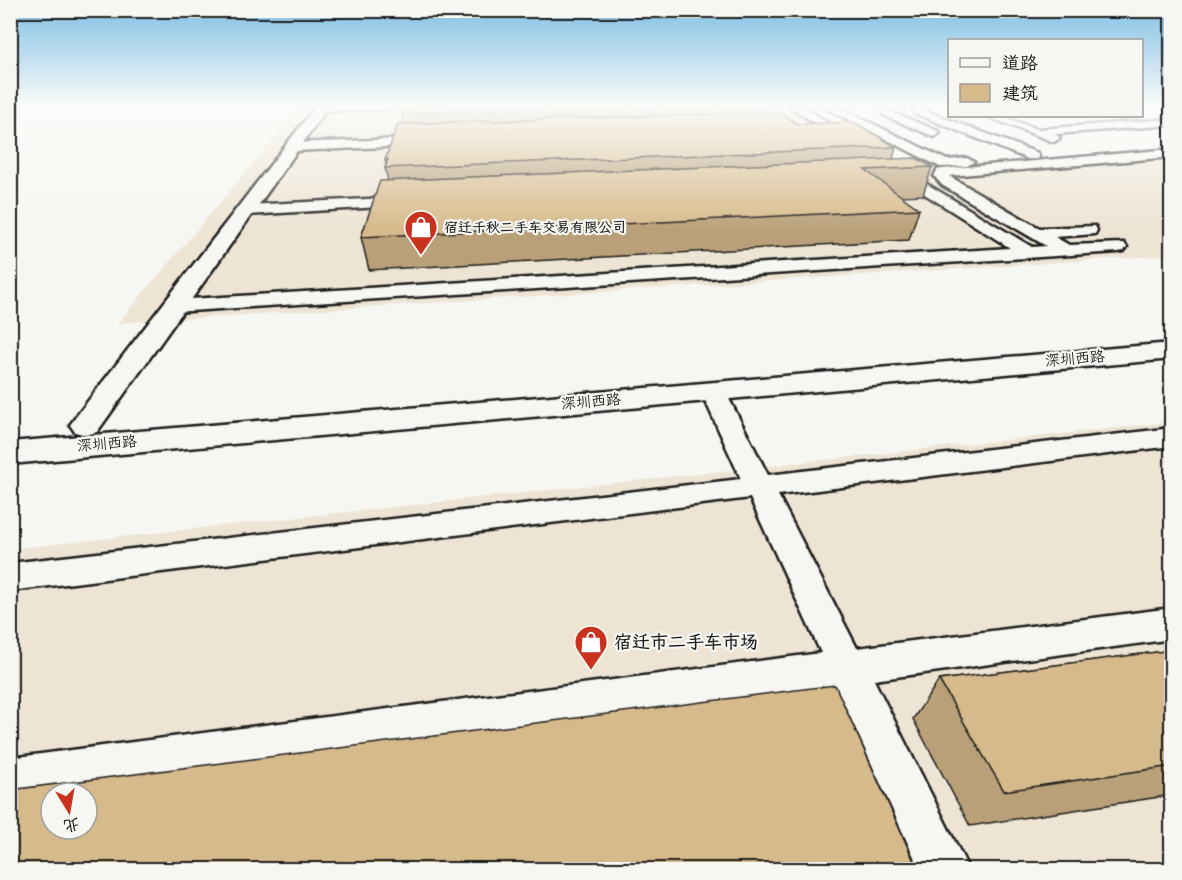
<svg xmlns="http://www.w3.org/2000/svg" width="1182" height="880" viewBox="0 0 1182 880" font-family="Pangolin,'LXGW WenKai TC',sans-serif">
  <style>
    .built { fill: #ede4d3; fill-rule: evenodd }
    .lines { fill: none; stroke-linecap: round; stroke-linejoin: round }
    .service-casing { stroke: #1c1c1c; stroke-width: 5 }
    .minor-casing { stroke: #1c1c1c; stroke-width: 5 }
    .tertiary-casing { stroke: #1c1c1c; stroke-width: 5 }
    .service { fill: #f6f6f2; fill-rule: evenodd }
    .minor { fill: #f6f6f2; fill-rule: evenodd }
    .tertiary { fill: #f6f6f2; fill-rule: evenodd }
    .wall { fill: #b9a078; stroke: #1c1c1c; stroke-width: 1.5 }
    .building { fill: #d7ba8b; stroke: #1c1c1c; stroke-width: 1.5; fill-rule: evenodd }
    .labels { text-anchor: middle; dominant-baseline: central; stroke-width: 4.5; stroke-linejoin: round; paint-order: stroke }
    .far-poi-label { font-size: 14px; font-weight: bold; fill: #1c1c1c; stroke: #f6f6f2; text-anchor: start }
    .street-label { font-size: 15px; fill: #1c1c1c; stroke: #f6f6f2 }
    .near-poi-label { font-size: 18px; font-weight: bold; fill: #1c1c1c; stroke: #f6f6f2; text-anchor: start }
  </style>
  <rect width="100%" height="100%" fill="#f6f6f2"/>
  <filter id="ink" filterUnits="userSpaceOnUse"><feTurbulence type="fractalNoise" baseFrequency=".0167" numOctaves="2"/><feDisplacementMap in="SourceGraphic" scale="12" xChannelSelector="R" yChannelSelector="G"/><feConvolveMatrix kernelMatrix="1 2 1 2 8 2 1 2 1" color-interpolation-filters="sRGB"/></filter>
  <g filter="url(#ink)">
    <g class="built">
      <path d="M 302,106 L 812,106 L 911,169 L 1171,147 L 1171,255 L 118,323 Z"/>
      <path d="M 1171,422 L 1171,869 L 11,869 L 10,549 ZM 51,793 L 87,793 L 87,829 L 51,829 Z"/>
    </g>
    <g class="lines">
      <g class="service-casing">
        <g id="service">
          <path d="M 318,106 L 391,106 L 386,109 L 322,111 L 318,110 Z"/>
          <path d="M 789,106 L 802,106 L 848,136 L 842,140 L 838,139 Z"/>
          <path d="M 822,106 L 836,106 L 947,160 L 967,158 L 974,162 L 967,166 L 940,167 Z"/>
          <path d="M 918,108 L 1038,153 L 1039,156 L 1038,159 L 1028,159 L 914,113 L 914,109 Z"/>
          <path d="M 887,110 L 938,131 L 940,133 L 934,137 L 930,135 L 883,115 L 883,111 Z"/>
          <path d="M 986,116 L 1000,116 L 1038,129 L 1172,119 L 1172,125 L 1055,134 L 1060,138 L 1054,142 Z"/>
          <path d="M 428,138 L 434,142 L 432,145 L 293,151 L 287,147 L 293,143 Z"/>
          <path d="M 1172,149 L 1172,157 L 949,176 L 1039,228 L 1095,226 L 1097,230 L 1095,234 L 1055,237 L 1069,245 L 1124,243 L 1127,247 L 1124,251 L 1118,252 L 174,312 L 167,310 L 164,306 L 167,302 L 174,300 L 1010,248 L 890,172 L 888,169 L 890,166 L 895,165 L 1032,247 L 1046,246 L 942,185 L 934,176 L 937,170 L 942,169 Z"/>
          <path d="M 408,197 L 413,199 L 416,202 L 413,205 L 246,215 L 238,210 L 246,205 Z"/>
          <path d="M 713,384 L 722,386 L 725,391 L 768,475 L 1172,428 L 1172,446 L 778,495 L 857,648 L 1172,608 L 1172,639 L 874,680 L 969,870 L 920,870 L 836,686 L 74,793 L 51,793 L 51,796 L 10,802 L 10,758 L 821,653 L 750,498 L 10,591 L 10,563 L 741,479 L 701,391 L 704,386 Z"/>
        </g>
      </g>
      <g class="minor-casing">
        <path id="minor" d="M 316,106 L 329,106 L 97,432 L 86,435 L 75,432 L 70,425 L 75,418 Z"/>
      </g>
      <g class="tertiary-casing">
        <path id="tertiary" d="M 1172,343 L 1172,359 L 10,464 L 10,442 Z"/>
      </g>
      <use href="#service" class="service"/>
      <use href="#minor" class="minor"/>
      <use href="#tertiary" class="tertiary"/>
    </g>
    <g class="wall">
      <path d="M 404,106 L 765,106 L 764,112 L 798,124 L 896,147 L 893,159 L 932,167 L 923,195 L 901,196 L 919,209 L 909,240 L 369,270 L 361,237 L 388,181 L 385,168 L 386,165 L 385,160 L 404,124 L 402,113 Z"/>
      <path d="M 1172,650 L 1172,795 L 970,826 L 913,719 L 939,680 Z"/>
    </g>
    <g class="building">
      <path d="M 404,106 L 615,106 L 402,113 Z"/>
      <path d="M 779,112 L 798,124 L 854,122 L 896,147 L 385,168 L 388,159 L 385,160 L 398,124 Z"/>
      <path d="M 916,158 L 932,167 L 865,170 L 919,209 L 361,237 L 380,181 Z"/>
      <path d="M 1172,650 L 1172,766 L 1004,791 L 939,680 Z"/>
      <path d="M 835,685 L 918,870 L 10,870 L 10,790 ZM 51,793 L 87,793 L 87,829 L 51,829 Z"/>
    </g>
  </g>
  <linearGradient id="sky" x2="0" y2="1"><stop stop-color="#7dbee3"/><stop offset="0.46" stop-color="#fbfbf9"/><stop offset="1" stop-color="#fbfbf9" stop-opacity="0"/></linearGradient>
  <rect width="1182" height="230" fill="url(#sky)"/>
  <defs>
    <g id="shop-pin" transform="scale(1.725)"><path d="M0 17L-7.5 6A9.5 9.5 0 1 1 7.5 6Z" fill="#c8321e" stroke="#f6f6f2"/><path d="M-5-2.5h2.3a2.7 3.5 0 0 1 5.4 0H5L5.5 6h-11ZM-1.5-2.5h3a1.5 2.3 0 0 0-3 0Z" fill="#fff"/></g>
  </defs>
  <g fill-rule="evenodd">
    <use href="#shop-pin" x="421" y="227"/>
    <use href="#shop-pin" x="591" y="642"/>
  </g>
  <g class="labels">
    <g class="far-poi-label">
      <text x="444" y="227">宿迁千秋二手车交易有限公司</text>
    </g>
    <g class="street-label">
      <text transform="translate(1075 359) rotate(-5)">深圳西路</text>
      <text transform="translate(591 402) rotate(-5)">深圳西路</text>
      <text transform="translate(107 444) rotate(-5)">深圳西路</text>
    </g>
    <g class="near-poi-label">
      <text x="614" y="642">宿迁市二手车市场</text>
    </g>
  </g>
  <rect width="1182" height="880" fill="none" stroke="#f6f6f2" stroke-width="36"/>
  <rect x="18" y="18" width="1146" height="844" fill="none" stroke="#1c1c1c" stroke-width="2" filter="url(#ink)"/>
  <rect x="948" y="39" width="195" height="78" fill="#f6f6f2" stroke="#9f9f9c" stroke-width="1.5"/>
  <rect x="960" y="58" width="30" height="9" fill="#f6f6f2" stroke="#9f9f9c" stroke-width="1.5"/>
  <text x="1002" y="69" font-size="18" fill="#1c1c1c">道路</text>
  <rect x="960" y="84" width="30" height="18" fill="#d7ba8b" stroke="#9f9f9c" stroke-width="1.5"/>
  <text x="1002" y="99" font-size="18" fill="#1c1c1c">建筑</text>
  <g transform="translate(69 811) rotate(169)"><circle r="28" fill="#f6f6f2" stroke="#9f9f9c" stroke-width="1.5"/>
  <path d="M0-4.5L10 22L0 15L-10 22Z" fill="#c8321e"/>
  <text y="-9" font-size="16" font-weight="bold" text-anchor="middle" fill="#1c1c1c">北</text>
  </g>
</svg>
